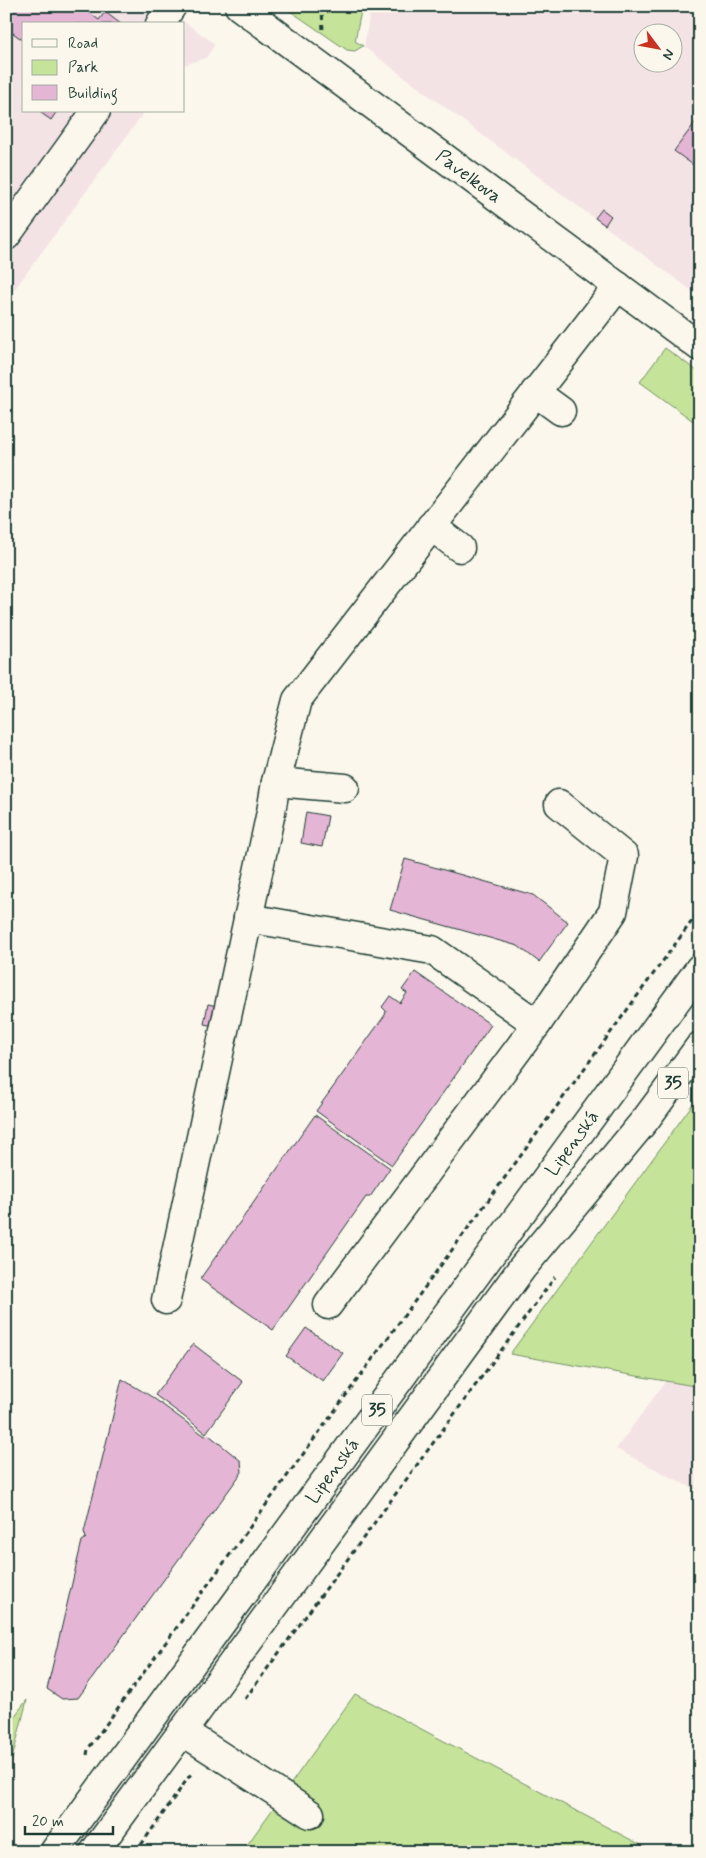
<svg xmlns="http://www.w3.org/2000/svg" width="706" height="1858" viewBox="0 0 706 1858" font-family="Mynerve,sans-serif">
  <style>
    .built { fill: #f4e3e5; fill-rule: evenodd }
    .green { fill: #c6e39a; stroke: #729067 }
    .building { fill: #e5b5d6; stroke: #1f3d34 }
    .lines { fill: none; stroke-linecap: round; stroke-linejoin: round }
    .minor-casing { stroke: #1f3d34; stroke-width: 31 }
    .major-casing { stroke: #1f3d34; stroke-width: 31 }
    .path { stroke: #1f3d34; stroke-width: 3; stroke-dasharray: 5 4; stroke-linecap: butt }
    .minor { stroke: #fbf7ec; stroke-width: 28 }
    .major { stroke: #fbf7ec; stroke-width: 28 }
    .labels { text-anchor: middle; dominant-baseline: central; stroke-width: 5; stroke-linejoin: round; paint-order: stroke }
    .shield { fill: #fbf7ec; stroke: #61756b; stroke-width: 1 }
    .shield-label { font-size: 18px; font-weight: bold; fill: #1f3d34 }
    .street-label { font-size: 19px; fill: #1f3d34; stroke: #fbf7ec }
  </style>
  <rect width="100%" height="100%" fill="#fbf7ec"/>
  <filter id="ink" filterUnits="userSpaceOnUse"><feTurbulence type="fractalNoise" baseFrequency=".02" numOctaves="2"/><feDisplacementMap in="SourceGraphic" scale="10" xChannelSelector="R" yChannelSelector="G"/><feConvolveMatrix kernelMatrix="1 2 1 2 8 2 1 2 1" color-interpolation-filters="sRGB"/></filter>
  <g filter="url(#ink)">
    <g class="built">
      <path d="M 6,6 L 162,6 L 215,44 L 206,58 L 184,65 L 184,24 L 24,24 L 24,111 L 145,111 L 6,301 Z"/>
      <path d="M 371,6 L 700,6 L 700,297 L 364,47 ZM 644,32 L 674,32 L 674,62 L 644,62 Z"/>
      <path d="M 700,1334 L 700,1492 L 616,1449 Z"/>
    </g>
    <g class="green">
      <path d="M 283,6 L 362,6 L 355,41 L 363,46 L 355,51 L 347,50 Z"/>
      <path d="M 665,348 L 700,373 L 700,426 L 640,382 Z"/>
      <path d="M 700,1094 L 700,1387 L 510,1354 Z"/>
      <path d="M 355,1694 L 654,1852 L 242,1852 Z"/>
      <path d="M 27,1700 L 6,1783 L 6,1727 Z"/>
    </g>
    <g class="building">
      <path d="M 6,6 L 80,6 L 99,20 L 105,12 L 121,24 L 24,24 L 24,41 L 6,28 Z"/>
      <path d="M 42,111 L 57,111 L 51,120 L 41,113 Z"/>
      <path d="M 700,116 L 700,170 L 674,151 Z"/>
      <path d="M 602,209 L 611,216 L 605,225 L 595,218 Z"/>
      <path d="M 306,812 L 328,816 L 322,847 L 301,843 Z"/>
      <path d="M 405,859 L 533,895 L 568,922 L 539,962 L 518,946 L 390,910 Z"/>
      <path d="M 415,972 L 491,1025 L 392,1165 L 316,1111 L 385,1015 L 386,1011 L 382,1007 L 390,996 L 400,1003 L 407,993 L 402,990 Z"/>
      <path d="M 208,1004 L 227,1008 L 222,1028 L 204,1024 Z"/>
      <path d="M 315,1115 L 390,1168 L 370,1197 L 366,1197 L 273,1330 L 200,1279 Z"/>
      <path d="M 306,1328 L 343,1353 L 323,1381 L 286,1356 Z"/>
      <path d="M 193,1344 L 243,1382 L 206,1433 L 155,1395 Z"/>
      <path d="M 122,1379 L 152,1397 L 205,1436 L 209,1435 L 241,1461 L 242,1472 L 78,1698 L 62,1699 L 47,1689 L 82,1541 L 86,1538 L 84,1532 Z"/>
    </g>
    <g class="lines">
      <g class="minor-casing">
        <g id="minor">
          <path id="s1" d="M 239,6 L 700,347"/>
          <path d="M 160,24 L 172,6"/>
          <path d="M 6,236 L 96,111"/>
          <path d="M 535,392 L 561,411"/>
          <path d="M 431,526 L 460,548"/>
          <path d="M 276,782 L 345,788"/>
          <path d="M 248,918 L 432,950 L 537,1024 L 613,912 L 624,856 L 559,804"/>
          <path d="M 166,1300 L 271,812 L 276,782 L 297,700 L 618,286"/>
          <path d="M 328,1305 L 537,1024"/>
          <path d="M 182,1731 L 310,1814"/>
        </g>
      </g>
      <g class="major-casing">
        <g id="major">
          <path id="s2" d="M 54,1852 L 700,968"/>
          <path d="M 94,1852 L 522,1268 L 646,1119 L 700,1046"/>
        </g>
      </g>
      <g class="path">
        <path d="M 322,6 L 323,33"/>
        <path d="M 245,1699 L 555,1277"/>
        <path d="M 87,1755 L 88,1749 L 700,910"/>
        <path d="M 136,1852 L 193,1771"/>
      </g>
      <use href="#minor" class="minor"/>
      <use href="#major" class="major"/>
    </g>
  </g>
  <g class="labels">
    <g class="shield">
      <rect x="658" y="1067.5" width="30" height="31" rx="4"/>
      <rect x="362" y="1394.5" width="30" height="31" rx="4"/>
    </g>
    <g class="shield-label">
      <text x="673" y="1083">35</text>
      <text x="377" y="1410">35</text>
    </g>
    <g class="street-label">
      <text stroke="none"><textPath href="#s1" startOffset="286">Pavelkova</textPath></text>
      <text stroke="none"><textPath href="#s2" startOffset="878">Lipenská</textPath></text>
      <text stroke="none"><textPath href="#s2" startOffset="472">Lipenská</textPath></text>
    </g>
  </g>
  <rect width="706" height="1858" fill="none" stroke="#fbf7ec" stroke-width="25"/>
  <rect x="12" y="12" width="681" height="1833" fill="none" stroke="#1f3d34" stroke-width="2" filter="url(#ink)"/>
  <rect x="22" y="22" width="162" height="90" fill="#fbf7ec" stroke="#a3ada2"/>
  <rect x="32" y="39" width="25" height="8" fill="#fbf7ec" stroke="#a3ada2"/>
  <text x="68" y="48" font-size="15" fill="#1f3d34">Road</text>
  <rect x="32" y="60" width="25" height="15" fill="#c6e39a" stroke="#a3ada2"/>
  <text x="68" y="72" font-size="15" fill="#1f3d34">Park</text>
  <rect x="32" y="85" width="25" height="15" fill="#e5b5d6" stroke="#a3ada2"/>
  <text x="68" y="98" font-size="15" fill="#1f3d34">Building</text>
  <g transform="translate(658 48) rotate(122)"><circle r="24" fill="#fbf7ec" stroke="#a3ada2"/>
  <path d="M0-4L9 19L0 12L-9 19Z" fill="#c8321e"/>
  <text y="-8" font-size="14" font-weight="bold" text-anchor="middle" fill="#1f3d34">N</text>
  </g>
  <path d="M25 1826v8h88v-8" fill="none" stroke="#1f3d34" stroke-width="2.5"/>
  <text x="32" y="1826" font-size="15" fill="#1f3d34" stroke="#fbf7ec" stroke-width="4" paint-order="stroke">20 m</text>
</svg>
